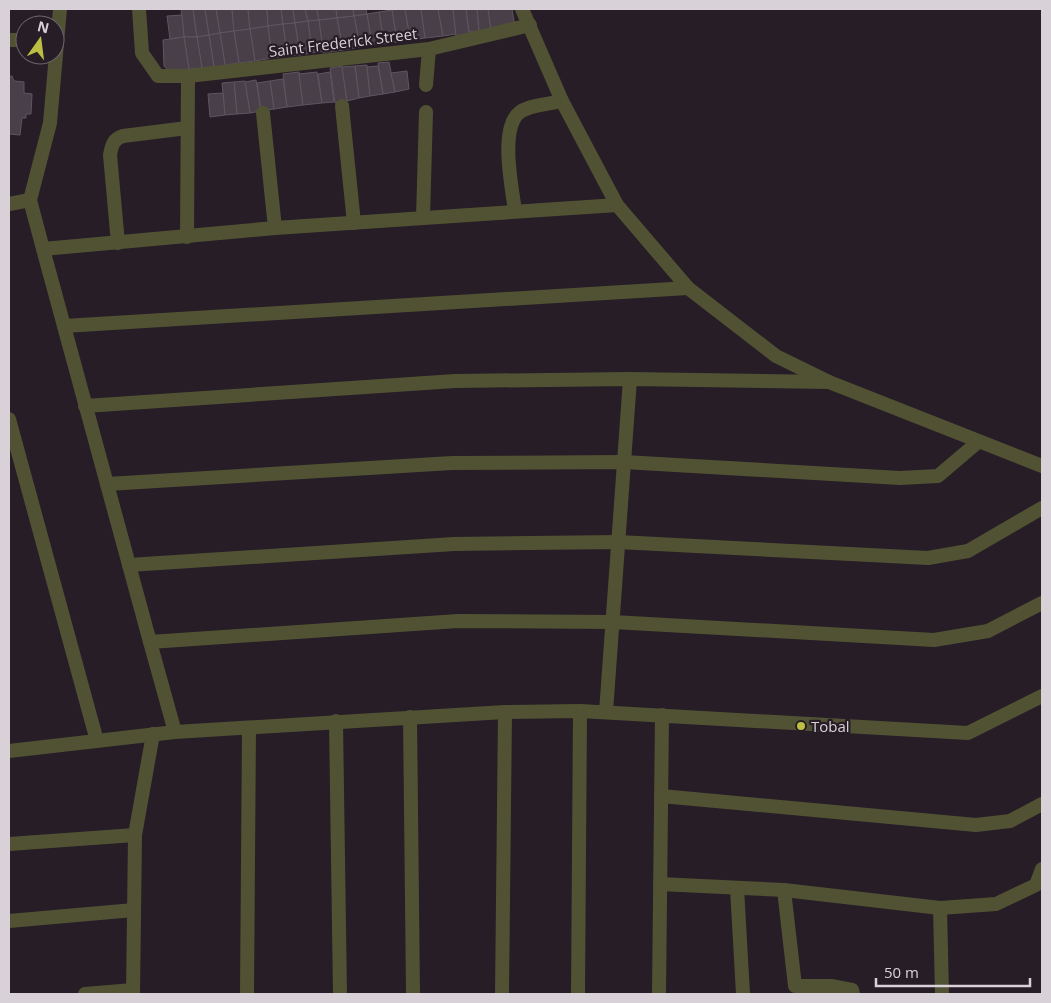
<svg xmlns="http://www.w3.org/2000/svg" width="1051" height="1003" viewBox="0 0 1051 1003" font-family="'Open Sans',sans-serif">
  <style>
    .building { fill: #493f49; stroke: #5f5560 }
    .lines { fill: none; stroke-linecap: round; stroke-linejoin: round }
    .minor { stroke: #505233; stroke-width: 14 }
    .poi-dot { fill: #bcbf44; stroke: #261d26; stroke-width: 2 }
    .labels { text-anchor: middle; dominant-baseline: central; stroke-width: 4.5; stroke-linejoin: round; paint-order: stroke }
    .street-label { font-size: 15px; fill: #d8d2d8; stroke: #261d26 }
    .poi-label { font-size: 15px; fill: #d8d2d8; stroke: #261d26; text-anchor: start }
  </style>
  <rect width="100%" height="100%" fill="#261d26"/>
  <g class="building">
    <path d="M 181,9 L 193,9 L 197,37 L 184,37 Z"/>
    <path d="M 193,9 L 205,9 L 209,35 L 197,37 Z"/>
    <path d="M 205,9 L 216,9 L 220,33 L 209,35 Z"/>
    <path d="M 216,9 L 232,9 L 234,31 L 220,33 Z"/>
    <path d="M 232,9 L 248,9 L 250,29 L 234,31 Z"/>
    <path d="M 248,9 L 267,9 L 268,26 L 250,29 Z"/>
    <path d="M 267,9 L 281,9 L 283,24 L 268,26 Z"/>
    <path d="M 281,9 L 293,9 L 295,23 L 283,24 Z"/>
    <path d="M 293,9 L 305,9 L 308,21 L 295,23 Z"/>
    <path d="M 305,9 L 317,9 L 319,20 L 308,21 Z"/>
    <path d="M 317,9 L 336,9 L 337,18 L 319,20 Z"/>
    <path d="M 336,9 L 353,9 L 354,16 L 337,18 Z"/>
    <path d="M 353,9 L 366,9 L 367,14 L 354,16 Z"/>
    <path d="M 405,9 L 421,9 L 425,38 L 410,40 Z"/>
    <path d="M 405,9 L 410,40 L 397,42 L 392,10 Z"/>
    <path d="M 421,9 L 438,9 L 443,36 L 425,38 Z"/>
    <path d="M 438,9 L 453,9 L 456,34 L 443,36 Z"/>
    <path d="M 453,9 L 466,9 L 469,34 L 456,36 Z"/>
    <path d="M 466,9 L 477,9 L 479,31 L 469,32 Z"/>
    <path d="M 477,9 L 488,9 L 491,29 L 479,31 Z"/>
    <path d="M 488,9 L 512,9 L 515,27 L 491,29 Z"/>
    <path d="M 392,10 L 397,42 L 384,44 L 379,12 Z"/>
    <path d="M 379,12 L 384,44 L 372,45 L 367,14 Z"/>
    <path d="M 367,14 L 372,45 L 360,47 L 354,16 Z"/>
    <path d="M 182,15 L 184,37 L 170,39 L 167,16 Z"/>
    <path d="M 354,16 L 360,47 L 343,50 L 337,18 Z"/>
    <path d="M 337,18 L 343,50 L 323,53 L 319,20 Z"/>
    <path d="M 319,20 L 323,51 L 312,53 L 308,21 Z"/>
    <path d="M 308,21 L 312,53 L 300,55 L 295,23 Z"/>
    <path d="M 295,23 L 300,55 L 287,56 L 283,24 Z"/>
    <path d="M 283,24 L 287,56 L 272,58 L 268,26 Z"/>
    <path d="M 268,26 L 272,58 L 255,61 L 250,29 Z"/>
    <path d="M 250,29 L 255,61 L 239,63 L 234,31 Z"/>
    <path d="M 234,31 L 239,63 L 225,65 L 220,33 Z"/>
    <path d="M 220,33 L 225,65 L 214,67 L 209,35 Z"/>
    <path d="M 209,35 L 214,67 L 202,68 L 197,37 Z"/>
    <path d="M 184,37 L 197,37 L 202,68 L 189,69 Z"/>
    <path d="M 184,37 L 189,69 L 170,72 L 164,66 L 163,40 Z"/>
    <path d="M 389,62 L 395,92 L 383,94 L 378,63 Z"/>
    <path d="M 367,65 L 370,96 L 359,98 L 355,66 Z"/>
    <path d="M 342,66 L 347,101 L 335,103 L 330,68 Z"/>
    <path d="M 355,66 L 359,98 L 347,101 L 342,67 Z"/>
    <path d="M 378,66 L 383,94 L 370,96 L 367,67 Z"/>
    <path d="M 407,71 L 409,89 L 395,92 L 391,73 Z"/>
    <path d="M 299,72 L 303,105 L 287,107 L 283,74 Z"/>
    <path d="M 317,72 L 322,103 L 303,105 L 299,74 Z"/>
    <path d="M 330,72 L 334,102 L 322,103 L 318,74 Z"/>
    <path d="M 9,76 L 12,76 L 14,81 L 24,82 L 24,93 L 32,94 L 31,114 L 26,114 L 26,118 L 22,118 L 20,135 L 9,134 Z"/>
    <path d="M 283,79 L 287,107 L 274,109 L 270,81 Z"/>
    <path d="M 256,80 L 261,111 L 250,113 L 245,82 Z"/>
    <path d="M 245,81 L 250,113 L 237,114 L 234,82 Z"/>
    <path d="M 270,81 L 274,109 L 261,111 L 257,83 Z"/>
    <path d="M 234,82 L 237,114 L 225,115 L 222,83 Z"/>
    <path d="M 223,93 L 225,115 L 210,117 L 208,94 Z"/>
  </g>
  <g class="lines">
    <g class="minor">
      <path d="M 139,9 L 142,53 L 158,76 L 188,76 L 429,49 L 530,25"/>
      <path d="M 522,9 L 562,101 L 617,205 L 688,288 L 776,356 L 829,382 L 1042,466"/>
      <path d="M 9,40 L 25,40"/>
      <path d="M 426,85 L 429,49"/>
      <path d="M 342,106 L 354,223"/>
      <path d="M 263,113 L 275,228"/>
      <path d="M 9,204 L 30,200"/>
      <path d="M 515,211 C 512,187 499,128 520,112 C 530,105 550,104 562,101"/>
      <path d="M 423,218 L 426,112"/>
      <path d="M 187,237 L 188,76"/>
      <path d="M 118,243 L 110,155 C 112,145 113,139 123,136 L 187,128"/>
      <path d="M 43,249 L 30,200 L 50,123 L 60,9"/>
      <path d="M 64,326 L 688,288"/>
      <path d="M 85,406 L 455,381 L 630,379 L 829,382"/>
      <path d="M 9,419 L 97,741"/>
      <path d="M 107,484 L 452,463 L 624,462 L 900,478 L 938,476 L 978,442"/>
      <path d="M 129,565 L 454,544 L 618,542 L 928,558 L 968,551 L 1042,508"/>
      <path d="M 150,642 L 43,249 L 275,228 L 617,205"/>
      <path d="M 606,712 L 630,379"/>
      <path d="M 410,717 L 413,994"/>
      <path d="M 336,721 L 340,994"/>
      <path d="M 175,732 L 150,642 L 458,621 L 613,622 L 934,640 L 988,631 L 1042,603"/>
      <path d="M 9,751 L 175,732 L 505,712 L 580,711 L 968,733 L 1042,696"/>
      <path d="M 661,796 L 976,825 L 1010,821 L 1042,804"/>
      <path d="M 9,844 L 135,835"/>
      <path d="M 660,884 L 784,890 L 940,908 L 996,904 L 1036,885 L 1042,869"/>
      <path d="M 737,888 L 743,994"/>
      <path d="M 784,890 L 795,986 L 831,986 L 852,990 L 853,994"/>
      <path d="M 940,908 L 942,994"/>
      <path d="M 9,921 L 134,910"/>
      <path d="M 85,994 L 133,990"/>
      <path d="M 133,994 L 135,835 L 153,734"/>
      <path d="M 247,994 L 249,728"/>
      <path d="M 502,994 L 505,712"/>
      <path d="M 578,994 L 580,711"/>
      <path d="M 659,994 L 662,715"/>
    </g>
  </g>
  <circle class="poi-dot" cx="801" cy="726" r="5"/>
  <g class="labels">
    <g class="street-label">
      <text transform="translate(343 42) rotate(-7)">Saint Frederick Street</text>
    </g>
    <g class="poi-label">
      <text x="811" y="726">Tobal</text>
    </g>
  </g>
  <rect width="1051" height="1003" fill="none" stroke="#d8d2d8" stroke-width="20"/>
  <g transform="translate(40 40) rotate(14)"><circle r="24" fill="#261d26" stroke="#6d656d"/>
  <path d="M0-4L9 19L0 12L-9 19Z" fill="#bcbf44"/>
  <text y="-8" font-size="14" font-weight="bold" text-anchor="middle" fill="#d8d2d8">N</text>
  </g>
  <path d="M876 978v8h154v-8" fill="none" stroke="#d8d2d8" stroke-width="2.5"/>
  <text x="884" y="978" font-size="15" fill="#d8d2d8" stroke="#261d26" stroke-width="4" paint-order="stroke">50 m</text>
</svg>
